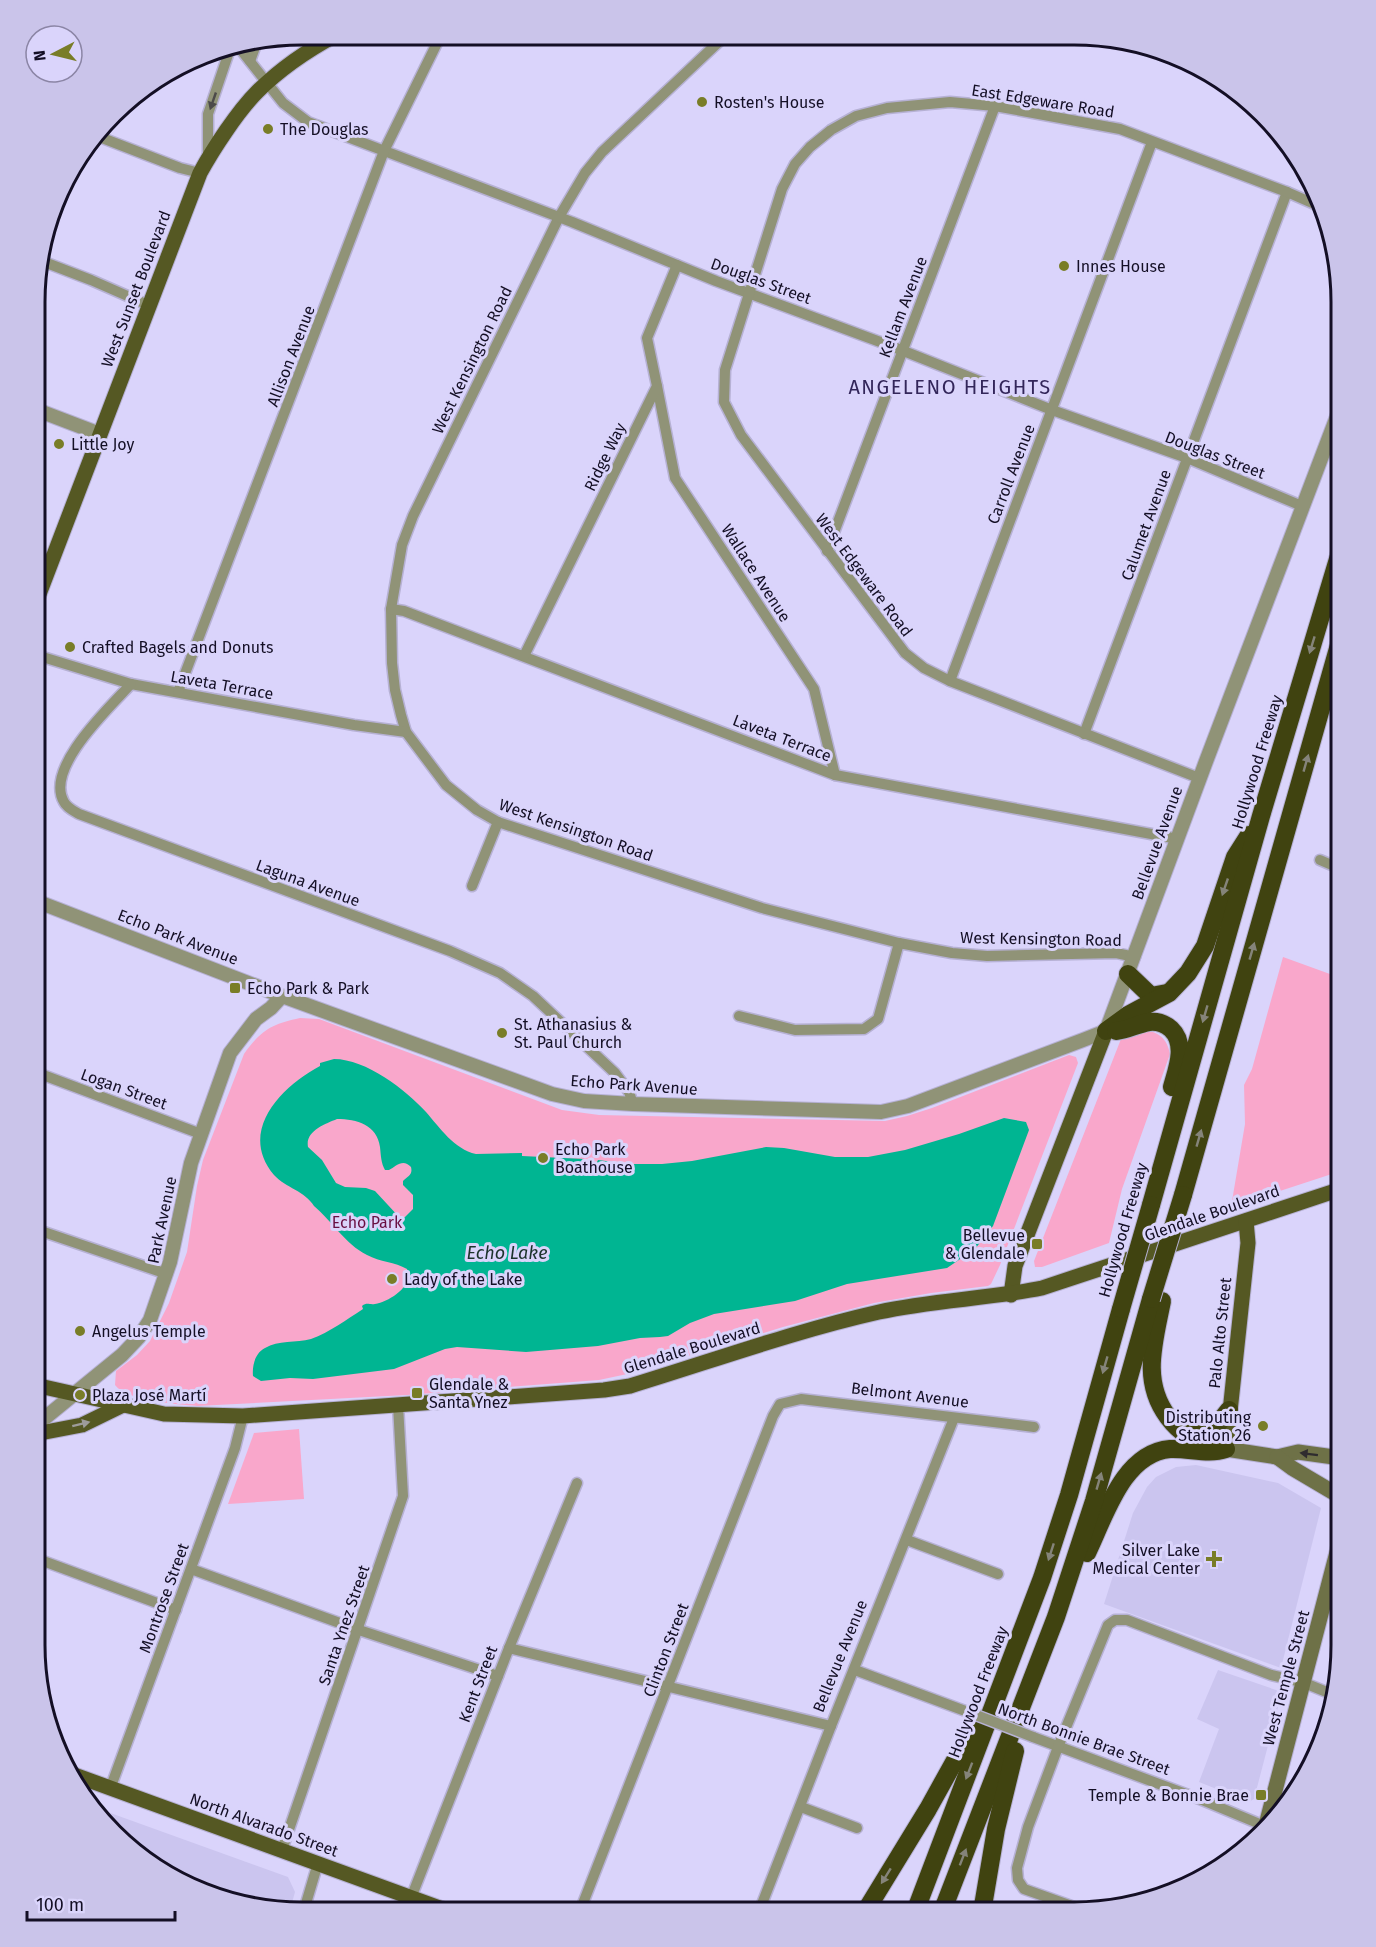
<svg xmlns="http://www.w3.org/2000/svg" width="1376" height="1947" viewBox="0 0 1376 1947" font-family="'Fira Sans',sans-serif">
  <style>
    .built { fill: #cbc5ef }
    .green { fill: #f9a7cb }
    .water { fill: #00b592; fill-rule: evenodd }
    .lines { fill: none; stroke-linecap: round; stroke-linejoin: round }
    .minor-casing { stroke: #b6b1d4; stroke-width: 13 }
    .tertiary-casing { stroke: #b6b1d4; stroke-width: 16 }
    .secondary-casing { stroke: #b6b1d4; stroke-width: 17 }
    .primary-casing { stroke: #b6b1d4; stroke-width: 17 }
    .motorway-casing { stroke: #b6b1d4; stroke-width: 20 }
    .minor { stroke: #909377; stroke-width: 10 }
    .tertiary { stroke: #909377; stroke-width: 14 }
    .secondary { stroke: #6e7147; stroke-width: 15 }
    .primary { stroke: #555823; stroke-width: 15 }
    .motorway { stroke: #404310; stroke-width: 18 }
    .minor-bridge-casing { stroke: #b6b1d4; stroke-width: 13; stroke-linecap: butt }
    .motorway-bridge-casing { stroke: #b6b1d4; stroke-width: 20; stroke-linecap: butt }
    .minor-bridge { stroke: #909377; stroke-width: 10 }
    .motorway-bridge { stroke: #404310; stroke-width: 18 }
    .oneway { fill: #4c4a4a }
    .oneway2 { fill: #85847a }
    .oneway3 { fill: #9e9c9a }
    .oneway4 { fill: #2f2c2f }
    .poi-dot { fill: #797d27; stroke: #dad4fb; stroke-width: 2 }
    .labels { text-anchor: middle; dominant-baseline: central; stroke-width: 6; stroke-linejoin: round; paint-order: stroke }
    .street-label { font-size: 16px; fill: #140f25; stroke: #dad4fb }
    .poi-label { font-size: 16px; fill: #140f25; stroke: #dad4fb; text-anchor: start }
    .park-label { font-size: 16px; fill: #690f42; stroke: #dad4fb }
    .water-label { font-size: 18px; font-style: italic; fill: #1c332c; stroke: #dad4fb }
    .quarter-label { font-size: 20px; letter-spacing: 1.5px; fill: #33265a; stroke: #dad4fb }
    .rim { fill: none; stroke: #140f25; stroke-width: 3 }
  </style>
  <rect width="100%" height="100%" fill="#dad4fb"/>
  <g class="built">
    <path d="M 1196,1465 L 1278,1483 L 1321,1508 L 1281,1668 L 1104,1604 L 1133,1513 L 1147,1487 L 1156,1477 L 1176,1467 Z"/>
    <path d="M 1218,1670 L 1282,1692 L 1254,1799 L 1249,1802 L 1199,1782 L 1219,1729 L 1197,1719 Z"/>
    <path d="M 91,1806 L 288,1877 L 295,1892 L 290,1910 L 268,1910 L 153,1867 L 101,1821 Z"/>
  </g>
  <g class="green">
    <path d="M 1283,957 L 1341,978 L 1341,1171 L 1231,1207 L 1245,1124 L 1244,1085 L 1252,1069 Z"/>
    <path d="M 300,1018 L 319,1019 L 562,1110 L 599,1115 L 885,1121 L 907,1116 L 932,1108 L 1069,1055 L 1076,1057 L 1078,1063 L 1000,1265 L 991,1284 L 988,1286 L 931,1293 L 874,1303 L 783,1327 L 632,1373 L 599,1380 L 407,1395 L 197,1406 C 178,1404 126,1401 115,1385 L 116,1371 L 137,1355 L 150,1341 L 169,1303 L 187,1252 L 197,1186 L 203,1160 L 244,1054 C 261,1030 272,1024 300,1018 Z"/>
    <path d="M 1143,1030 C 1159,1032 1167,1038 1170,1054 L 1122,1189 L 1109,1243 L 1042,1267 L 1035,1267 L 1034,1261 L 1121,1039 Z"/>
    <path d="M 299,1429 L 304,1499 L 228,1504 L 254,1433 Z"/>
  </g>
  <path class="water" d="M 334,1059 C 366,1059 406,1090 426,1112 C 440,1128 454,1149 476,1154 L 522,1153 L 522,1156 L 585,1159 L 586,1161 L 597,1162 L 598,1160 L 629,1164 L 662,1164 L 692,1161 L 766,1147 L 784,1148 L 835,1157 L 868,1157 L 905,1150 L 959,1134 L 1004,1118 L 1026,1122 L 1029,1130 L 993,1226 L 975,1249 L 947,1268 L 847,1284 L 795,1301 L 714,1314 L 690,1323 L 668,1336 L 660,1337 L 640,1338 L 598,1346 L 526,1352 L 457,1347 L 445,1349 L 394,1369 L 313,1379 L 290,1378 L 261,1381 L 253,1376 C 252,1366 255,1353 265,1348 C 278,1340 296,1343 311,1339 C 330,1332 346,1320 363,1309 L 362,1306 C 367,1302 369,1305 375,1304 C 390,1301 414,1286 407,1269 C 395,1262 380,1262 367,1255 C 345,1244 332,1221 314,1206 C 305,1191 286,1188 274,1175 C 237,1131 282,1086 320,1066 L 320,1063 ZM 337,1119 C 357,1119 377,1125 380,1147 C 381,1156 381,1163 385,1170 L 389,1170 C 396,1166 403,1158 411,1167 C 413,1175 408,1176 403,1181 L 403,1185 L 413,1195 L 413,1209 L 405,1217 L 400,1218 L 375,1191 L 366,1188 L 345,1187 L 336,1183 L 322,1160 L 308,1147 C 305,1131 325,1124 337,1119 Z"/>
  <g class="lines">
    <g class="minor-casing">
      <g id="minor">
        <path d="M 725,36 L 602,152 L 585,173 L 559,217 L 413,516 L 402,545 L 391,609 L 392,663 L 395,690 L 401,715 L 406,732 L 446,785 L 477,810 L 498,822 L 762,908 L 899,943 L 952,953 L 987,956 L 1116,953 L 1135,957"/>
        <path d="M 237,45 L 283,103 L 308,122 L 572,222 L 716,281 L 891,346 L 1052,410 L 1187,458 L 1302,506"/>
        <path d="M 250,61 L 257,42"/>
        <path d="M 97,136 L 180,168 L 200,173"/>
        <path d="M 208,158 L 208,114 L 231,46"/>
        <path d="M 39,260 L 91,280 L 148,305"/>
        <path d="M 657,386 L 675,478 L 814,689 L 835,775"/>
        <path d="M 827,551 L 995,106"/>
        <path d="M 36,553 L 52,561"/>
        <path d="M 391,609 L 404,611 L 835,775 L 1178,839"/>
        <path d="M 36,655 L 131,684 L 354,725 L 406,732"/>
        <path d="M 524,656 L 657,386 L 647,338 L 677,265"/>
        <path d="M 950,681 L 1152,142"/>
        <path d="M 131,684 C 110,707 44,768 64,802 C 67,808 74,811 79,814 L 450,951 L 500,973 L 533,996 L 615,1073 L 629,1092 L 633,1104"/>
        <path d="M 178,692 L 384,151 L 441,35"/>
        <path d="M 1084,734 L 1287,192"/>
        <path d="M 1199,778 L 950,681 L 924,668 L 905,653 L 741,435 L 724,402 L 725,370 L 782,189 L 795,164 L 810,147 L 831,130 L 856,116 L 887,108 L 950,102 L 995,106 L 1120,129 L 1287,192 L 1319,206"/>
        <path d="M 1320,860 L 1341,869"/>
        <path d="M 472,886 L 498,822"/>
        <path d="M 739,1016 L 795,1030 L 864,1029 L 878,1019 L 899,943"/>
        <path d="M 35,1072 L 201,1134"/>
        <path d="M 35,1229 L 167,1274"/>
        <path d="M 907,1540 L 998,1574"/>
        <path d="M 35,1558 L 176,1610"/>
        <path d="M 191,1569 L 359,1630 L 498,1676"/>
        <path d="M 509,1648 L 831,1726"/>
        <path d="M 855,1670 L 968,1712"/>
        <path d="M 1033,1737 L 1202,1800 L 1267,1827"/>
        <path d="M 110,1789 L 235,1448 L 243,1416"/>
        <path d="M 801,1807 L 857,1828"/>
        <path d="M 282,1850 L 403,1496 L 398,1405"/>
        <path d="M 411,1898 L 509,1648 L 577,1483"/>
        <path d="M 760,1909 L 831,1726 L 954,1418"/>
        <path d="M 304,1910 L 318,1863"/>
        <path d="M 1083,1910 L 1024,1889 L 1018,1880 L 1017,1868 L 1028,1827 L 1058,1747 L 1108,1625 L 1115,1620 L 1127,1620 L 1271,1675 L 1302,1682 L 1334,1695"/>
        <path d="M 580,1911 L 773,1416 L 780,1404 L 801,1399 L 1034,1427"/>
      </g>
    </g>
    <g class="tertiary-casing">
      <g id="tertiary">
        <path d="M 37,410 L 100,434"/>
        <path d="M 36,901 L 282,996 L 552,1094 L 584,1101 L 633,1104 L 881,1112 L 908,1106 L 1083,1040 L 1106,1031 L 1205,764 L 1341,406"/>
        <path d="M 35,1423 L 46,1417 L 122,1355 L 139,1337 L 150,1320 L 170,1262 L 191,1163 L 230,1053 L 256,1019 L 271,1008 L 282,996"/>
      </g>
    </g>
    <g class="secondary-casing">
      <g id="secondary">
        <path d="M 1226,1449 L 1277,1457 L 1298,1452 L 1341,1458"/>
        <path d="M 1277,1457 L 1292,1468 L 1341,1497"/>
        <path d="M 1265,1829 L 1341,1537"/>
      </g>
    </g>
    <g class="primary-casing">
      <g id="primary">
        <path d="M 36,602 L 200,173 C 213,149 238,111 257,92 C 279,70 308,50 336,35"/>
        <path d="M 1011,1295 L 1015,1266 L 1106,1031"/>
        <path d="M 35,1385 L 164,1414 L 243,1416 L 604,1390 L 630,1386 C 712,1361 795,1331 879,1312 C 933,1300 988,1299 1042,1288 L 1341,1189"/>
        <path d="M 35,1434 L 82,1425 L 123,1405"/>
        <path d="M 1226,1449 L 1248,1243 L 1246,1221"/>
        <path d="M 69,1773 L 448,1911"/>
      </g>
    </g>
    <g class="motorway-casing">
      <g id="motorway">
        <path d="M 1128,974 L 1151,996 L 1167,993"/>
        <path d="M 1106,1031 L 1128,1015 L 1169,993 L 1188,973 L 1205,946 L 1235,857 L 1249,835"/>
        <path d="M 1116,1031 C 1128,1030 1137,1024 1149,1022 C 1157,1021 1164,1023 1171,1029 C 1187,1044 1177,1069 1172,1087"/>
        <path d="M 1183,1195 L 1341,638"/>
        <path d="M 1151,1205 L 1261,816 L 1341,549"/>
        <path d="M 1162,1301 C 1154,1342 1141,1381 1168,1417 C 1180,1433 1192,1440 1211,1443"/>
        <path d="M 1187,1431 C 1211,1438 1216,1426 1229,1410"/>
        <path d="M 1087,1553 C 1105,1516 1123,1453 1170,1449 C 1189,1448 1208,1455 1226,1449"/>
        <path d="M 865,1912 L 928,1809 L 978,1719"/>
        <path d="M 915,1912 L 1042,1578 L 1069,1495 L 1121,1309"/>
        <path d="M 942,1912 L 1056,1617 L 1094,1501 L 1151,1299"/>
        <path d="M 982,1912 L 996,1829 L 1015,1751"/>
      </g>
    </g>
    <use href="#minor" class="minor"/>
    <use href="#tertiary" class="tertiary"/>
    <use href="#secondary" class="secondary"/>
    <use href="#primary" class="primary"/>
    <use href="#motorway" class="motorway"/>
    <g class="minor-bridge-casing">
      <path id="minor-bridge" d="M 968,1712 L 1033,1737"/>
    </g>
    <g class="motorway-bridge-casing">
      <g id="motorway-bridge">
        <path d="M 1151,1299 L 1183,1195"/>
        <path d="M 1121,1309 L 1151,1205"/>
      </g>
    </g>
    <use href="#minor-bridge" class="minor-bridge"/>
    <use href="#motorway-bridge" class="motorway-bridge"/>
  </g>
  <defs><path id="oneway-solid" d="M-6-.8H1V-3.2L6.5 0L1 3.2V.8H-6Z" transform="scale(1.5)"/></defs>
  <use class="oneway" href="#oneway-solid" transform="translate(213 101) rotate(109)"/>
  <g class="oneway2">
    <use href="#oneway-solid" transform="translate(1312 645) rotate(107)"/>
    <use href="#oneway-solid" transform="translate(1306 763) rotate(-74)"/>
    <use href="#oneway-solid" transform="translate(1225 887) rotate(109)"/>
    <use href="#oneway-solid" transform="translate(1252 951) rotate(-74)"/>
    <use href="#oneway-solid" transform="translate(1205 1014) rotate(106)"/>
    <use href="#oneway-solid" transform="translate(1199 1138) rotate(-74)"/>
    <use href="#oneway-solid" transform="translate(1105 1365) rotate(106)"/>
    <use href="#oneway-solid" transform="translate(1099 1481) rotate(-74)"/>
    <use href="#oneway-solid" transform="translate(1051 1552) rotate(108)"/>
    <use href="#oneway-solid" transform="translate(969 1771) rotate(111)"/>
    <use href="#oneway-solid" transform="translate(963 1857) rotate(-69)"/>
    <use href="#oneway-solid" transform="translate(886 1876) rotate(122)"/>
  </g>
  <use class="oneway3" href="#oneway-solid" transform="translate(81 1424) rotate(-14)"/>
  <use class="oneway4" href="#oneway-solid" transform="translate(1309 1454) rotate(-173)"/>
  <g class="poi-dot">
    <circle cx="702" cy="102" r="6"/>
    <circle cx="268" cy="129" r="6"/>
    <circle cx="1064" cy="266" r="6"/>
    <circle cx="59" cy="444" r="6"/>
    <circle cx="70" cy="647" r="6"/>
    <rect x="229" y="982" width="12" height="12" rx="3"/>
    <circle cx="502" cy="1033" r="6"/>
    <circle cx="543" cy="1158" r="6"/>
    <rect x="1031" y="1238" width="12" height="12" rx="3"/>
    <circle cx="392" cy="1279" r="6"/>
    <circle cx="80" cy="1331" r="6"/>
    <rect x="411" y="1387" width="12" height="12" rx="3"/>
    <circle cx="80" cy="1395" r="6"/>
    <circle cx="1263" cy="1426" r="6"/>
    <path d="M1211 1550h6v6h6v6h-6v6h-6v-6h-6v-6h6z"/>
    <rect x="1255" y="1789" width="12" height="12" rx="3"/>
  </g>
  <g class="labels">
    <g class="street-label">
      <text transform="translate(1043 101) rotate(9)">East Edgeware Road</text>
      <text transform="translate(761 281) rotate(20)">Douglas Street</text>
      <text transform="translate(136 289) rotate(-69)">West Sunset Boulevard</text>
      <text transform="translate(903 307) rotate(-69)">Kellam Avenue</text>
      <text transform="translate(291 356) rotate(-69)">Allison Avenue</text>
      <text transform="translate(472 360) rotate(-64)">West Kensington Road</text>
      <text transform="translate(1215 455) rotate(21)">Douglas Street</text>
      <text transform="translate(605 457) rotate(-64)">Ridge Way</text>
      <text transform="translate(1011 474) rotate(-69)">Carroll Avenue</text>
      <text transform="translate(1146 525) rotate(-70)">Calumet Avenue</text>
      <text transform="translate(756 573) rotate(57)">Wallace Avenue</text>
      <text transform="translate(864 575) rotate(53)">West Edgeware Road</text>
      <text transform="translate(222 685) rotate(10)">Laveta Terrace</text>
      <text transform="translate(782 738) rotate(21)">Laveta Terrace</text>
      <text transform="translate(1257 762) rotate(-73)">Hollywood Freeway</text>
      <text transform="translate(576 830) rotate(19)">West Kensington Road</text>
      <text transform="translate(1157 843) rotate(-70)">Bellevue Avenue</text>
      <text transform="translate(308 883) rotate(20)">Laguna Avenue</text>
      <text transform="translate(178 937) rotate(21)">Echo Park Avenue</text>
      <text transform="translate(1041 939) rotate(1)">West Kensington Road</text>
      <text transform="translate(634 1085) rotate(4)">Echo Park Avenue</text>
      <text transform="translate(124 1089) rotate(20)">Logan Street</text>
      <text transform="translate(1212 1213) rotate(-19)">Glendale Boulevard</text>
      <text transform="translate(162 1220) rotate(-78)">Park Avenue</text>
      <text transform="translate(1123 1230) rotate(-74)">Hollywood Freeway</text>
      <text transform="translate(1220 1333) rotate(-84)">Palo Alto Street</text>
      <text transform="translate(692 1348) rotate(-17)">Glendale Boulevard</text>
      <text transform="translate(910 1395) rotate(7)">Belmont Avenue</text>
      <text transform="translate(164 1598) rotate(-70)">Montrose Street</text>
      <text transform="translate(344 1625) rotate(-71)">Santa Ynez Street</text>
      <text transform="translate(666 1650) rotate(-69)">Clinton Street</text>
      <text transform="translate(840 1656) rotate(-68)">Bellevue Avenue</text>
      <text transform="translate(1286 1678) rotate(-75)">West Temple Street</text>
      <text transform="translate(478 1684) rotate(-69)">Kent Street</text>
      <text transform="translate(978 1692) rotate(-69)">Hollywood Freeway</text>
      <text transform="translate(1084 1739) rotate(20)">North Bonnie Brae Street</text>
      <text transform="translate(264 1825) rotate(20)">North Alvarado Street</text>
    </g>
    <g class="poi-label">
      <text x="714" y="102">Rosten's House</text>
      <text x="280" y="129">The Douglas</text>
      <text x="1076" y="266">Innes House</text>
      <text x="71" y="444">Little Joy</text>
      <text x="82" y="647">Crafted Bagels and Donuts</text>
      <text x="247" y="988">Echo Park &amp; Park</text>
      <text x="514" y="1024">St. Athanasius &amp;<tspan x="514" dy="18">St. Paul Church</tspan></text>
      <text x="555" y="1149">Echo Park<tspan x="555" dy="18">Boathouse</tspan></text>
      <text x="1025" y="1235" text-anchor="end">Bellevue<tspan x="1025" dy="18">&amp; Glendale</tspan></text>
      <text x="404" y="1279">Lady of the Lake</text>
      <text x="92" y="1331">Angelus Temple</text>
      <text x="429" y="1384">Glendale &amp;<tspan x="429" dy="18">Santa Ynez</tspan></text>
      <text x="92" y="1395">Plaza José Martí</text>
      <text x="1251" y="1417" text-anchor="end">Distributing<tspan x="1251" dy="18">Station 26</tspan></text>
      <text x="1200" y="1550" text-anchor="end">Silver Lake<tspan x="1200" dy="18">Medical Center</tspan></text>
      <text x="1249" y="1795" text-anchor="end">Temple &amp; Bonnie Brae</text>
    </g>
    <g class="park-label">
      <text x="367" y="1222">Echo Park</text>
    </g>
    <g class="water-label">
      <text x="507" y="1253">Echo Lake</text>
    </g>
    <g class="quarter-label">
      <text x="950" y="387">ANGELENO HEIGHTS</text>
    </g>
  </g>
  <path d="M0 0H1376V1947H0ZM302 45H1074A257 257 0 0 1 1331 302V1645A257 257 0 0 1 1074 1902H302A257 257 0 0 1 45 1645V302A257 257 0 0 1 302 45Z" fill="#cac4ea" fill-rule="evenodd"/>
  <path class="rim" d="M302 45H1074A257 257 0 0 1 1331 302V1645A257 257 0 0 1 1074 1902H302A257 257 0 0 1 45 1645V302A257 257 0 0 1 302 45Z"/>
  <g transform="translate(54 54) rotate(263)"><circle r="28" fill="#dad4fb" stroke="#8b85a5" stroke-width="1.5"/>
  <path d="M0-4.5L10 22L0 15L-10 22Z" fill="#797d27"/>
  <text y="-9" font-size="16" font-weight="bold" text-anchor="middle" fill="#140f25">N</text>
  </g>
  <path d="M27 1911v9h148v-9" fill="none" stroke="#140f25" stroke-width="3"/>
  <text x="36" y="1911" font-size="18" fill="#140f25" stroke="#dad4fb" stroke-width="4.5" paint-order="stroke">100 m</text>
</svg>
